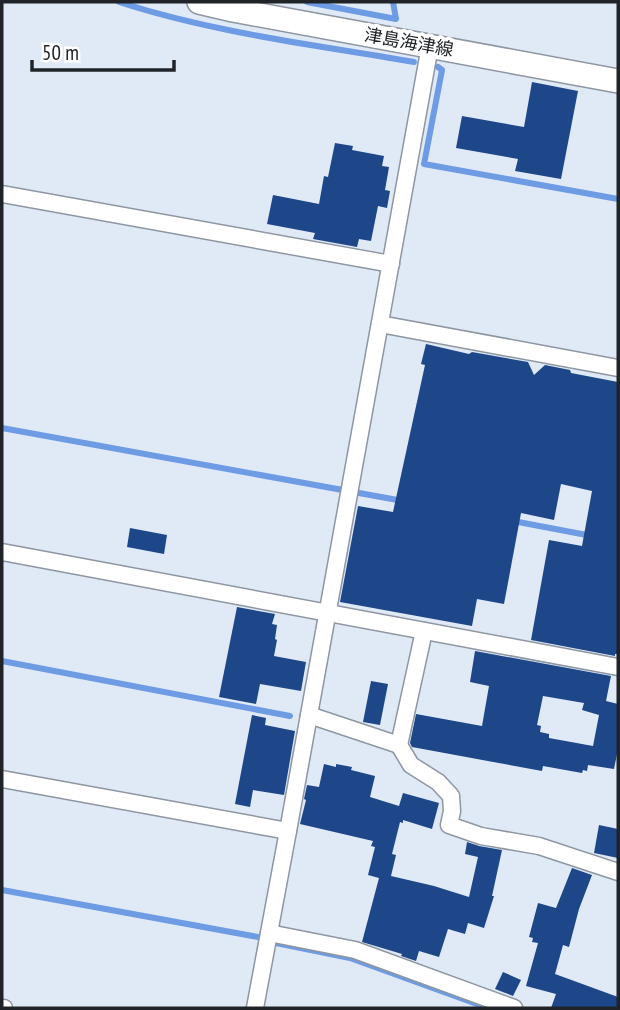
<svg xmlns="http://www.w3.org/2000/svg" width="620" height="1010" viewBox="0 0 620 1010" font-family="'PT Sans Narrow','Noto Sans JP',sans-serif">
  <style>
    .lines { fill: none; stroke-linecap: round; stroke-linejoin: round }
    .stream { stroke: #6d9be4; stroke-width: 6 }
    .building { fill: #1d4789; fill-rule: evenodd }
    .street-casing { stroke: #8e96a2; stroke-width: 19 }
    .secondary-casing { stroke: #8e96a2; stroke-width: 26 }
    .street { stroke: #fff; stroke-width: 16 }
    .secondary { stroke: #fff; stroke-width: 23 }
    .labels { text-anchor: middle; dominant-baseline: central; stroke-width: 7; stroke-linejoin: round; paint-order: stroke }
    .street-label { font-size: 18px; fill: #202428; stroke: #fff }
  </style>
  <rect width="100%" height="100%" fill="#e0e9f6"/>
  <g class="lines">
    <g class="stream">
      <path d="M 119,2 C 214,33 316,45 414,62"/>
      <path d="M 307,2 L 396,19 L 393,2"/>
      <path d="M 438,67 L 442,70 L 424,164 L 618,199"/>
      <path d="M 2,428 L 403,501"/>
      <path d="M 513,521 L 592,536"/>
      <path d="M 2,661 L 290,716"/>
      <path d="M 2,890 L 258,937"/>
      <path d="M 276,943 L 350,958 L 488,1008"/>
    </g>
  </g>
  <g class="building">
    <path d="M 532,82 L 578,91 L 561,179 L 515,171 L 518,159 L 456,148 L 462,116 L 524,127 Z"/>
    <path d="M 335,143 L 353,146 L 352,150 L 384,156 L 382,166 L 389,167 L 385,190 L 390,191 L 387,208 L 378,206 L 371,241 L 359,239 L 357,247 L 313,239 L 315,233 L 267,224 L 273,195 L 319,204 L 324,176 L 328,177 Z"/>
    <path d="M 426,344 L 469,354 L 472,352 L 528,362 L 534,375 L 545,365 L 570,370 L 571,373 L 618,382 L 618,654 L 615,654 L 615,656 L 531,640 L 549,540 L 582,546 L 592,491 L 561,484 L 554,520 L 521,513 L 504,604 L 477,599 L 472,626 L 340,602 L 358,506 L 393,512 L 425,365 L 421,364 Z"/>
    <path d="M 130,528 L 167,535 L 164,554 L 127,547 Z"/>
    <path d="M 237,607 L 275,614 L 272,624 L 277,625 L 275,639 L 277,640 L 274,656 L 306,662 L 301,691 L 260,684 L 256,704 L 219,697 Z"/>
    <path d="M 475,651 L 611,676 L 606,701 L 618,704 L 618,749 L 614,769 L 588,765 L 587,771 L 583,770 L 582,773 L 543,766 L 542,771 L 412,747 L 410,743 L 416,714 L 482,726 L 489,686 L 470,682 ZM 543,696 L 584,703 L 582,710 L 599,715 L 593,746 L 549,738 L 549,734 L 540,732 L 541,726 L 537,725 Z"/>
    <path d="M 371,681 L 388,684 L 380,725 L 363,722 Z"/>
    <path d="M 252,715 L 266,718 L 265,725 L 295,731 L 284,795 L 253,790 L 250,807 L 235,804 Z"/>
    <path d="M 324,764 L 336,767 L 336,764 L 352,767 L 351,770 L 375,776 L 370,797 L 399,806 L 403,793 L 439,803 L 432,829 L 403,820 L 403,823 L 400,822 L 392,854 L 396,855 L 391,876 L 434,886 L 469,897 L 478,857 L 465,854 L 467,842 L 479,846 L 502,850 L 492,896 L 494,896 L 484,928 L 468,923 L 465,934 L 448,929 L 439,957 L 419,951 L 416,961 L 401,956 L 402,954 L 362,942 L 379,878 L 368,875 L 375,847 L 371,846 L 373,841 L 300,824 L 306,800 L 304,799 L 307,785 L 319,787 Z"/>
    <path d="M 599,825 L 618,829 L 618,858 L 594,853 Z"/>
    <path d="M 572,868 L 592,875 L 579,909 L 569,947 L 563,945 L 555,974 L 618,997 L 618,1008 L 551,1008 L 556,994 L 526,986 L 538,943 L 532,942 L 533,938 L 529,937 L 538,903 L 556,908 Z"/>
    <path d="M 503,972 L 521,980 L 513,996 L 495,989 Z"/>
  </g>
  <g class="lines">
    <g class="street-casing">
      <g id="street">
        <path d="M 2,194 L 391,264"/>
        <path d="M 380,324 L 618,368"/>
        <path d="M 2,552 L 618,667"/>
        <path d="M 309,715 L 399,745 L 424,631"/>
        <path d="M 399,745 L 411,765 L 438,782 L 451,796 L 452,811 L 449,825 L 481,836 L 539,846 L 618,872"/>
        <path d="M 2,779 L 288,831"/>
        <path d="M 269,933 L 355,950 L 514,1008"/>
        <path d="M 2,1008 L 4,1008"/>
        <path d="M 255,1008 L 288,831 L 430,46"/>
      </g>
    </g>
    <g class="secondary-casing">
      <path id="secondary" d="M 199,2 L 233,10 L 618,81"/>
    </g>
    <use href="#street" class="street"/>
    <use href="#secondary" class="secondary"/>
  </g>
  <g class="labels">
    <g class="street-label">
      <text transform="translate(409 42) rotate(10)">津島海津線</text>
    </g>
  </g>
  <rect width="620" height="1010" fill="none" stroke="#202428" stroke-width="7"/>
  <path d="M32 60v10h142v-10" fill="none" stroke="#202428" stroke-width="3.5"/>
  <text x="42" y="60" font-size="21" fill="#202428" stroke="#ffffff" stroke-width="5" paint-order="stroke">50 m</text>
</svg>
